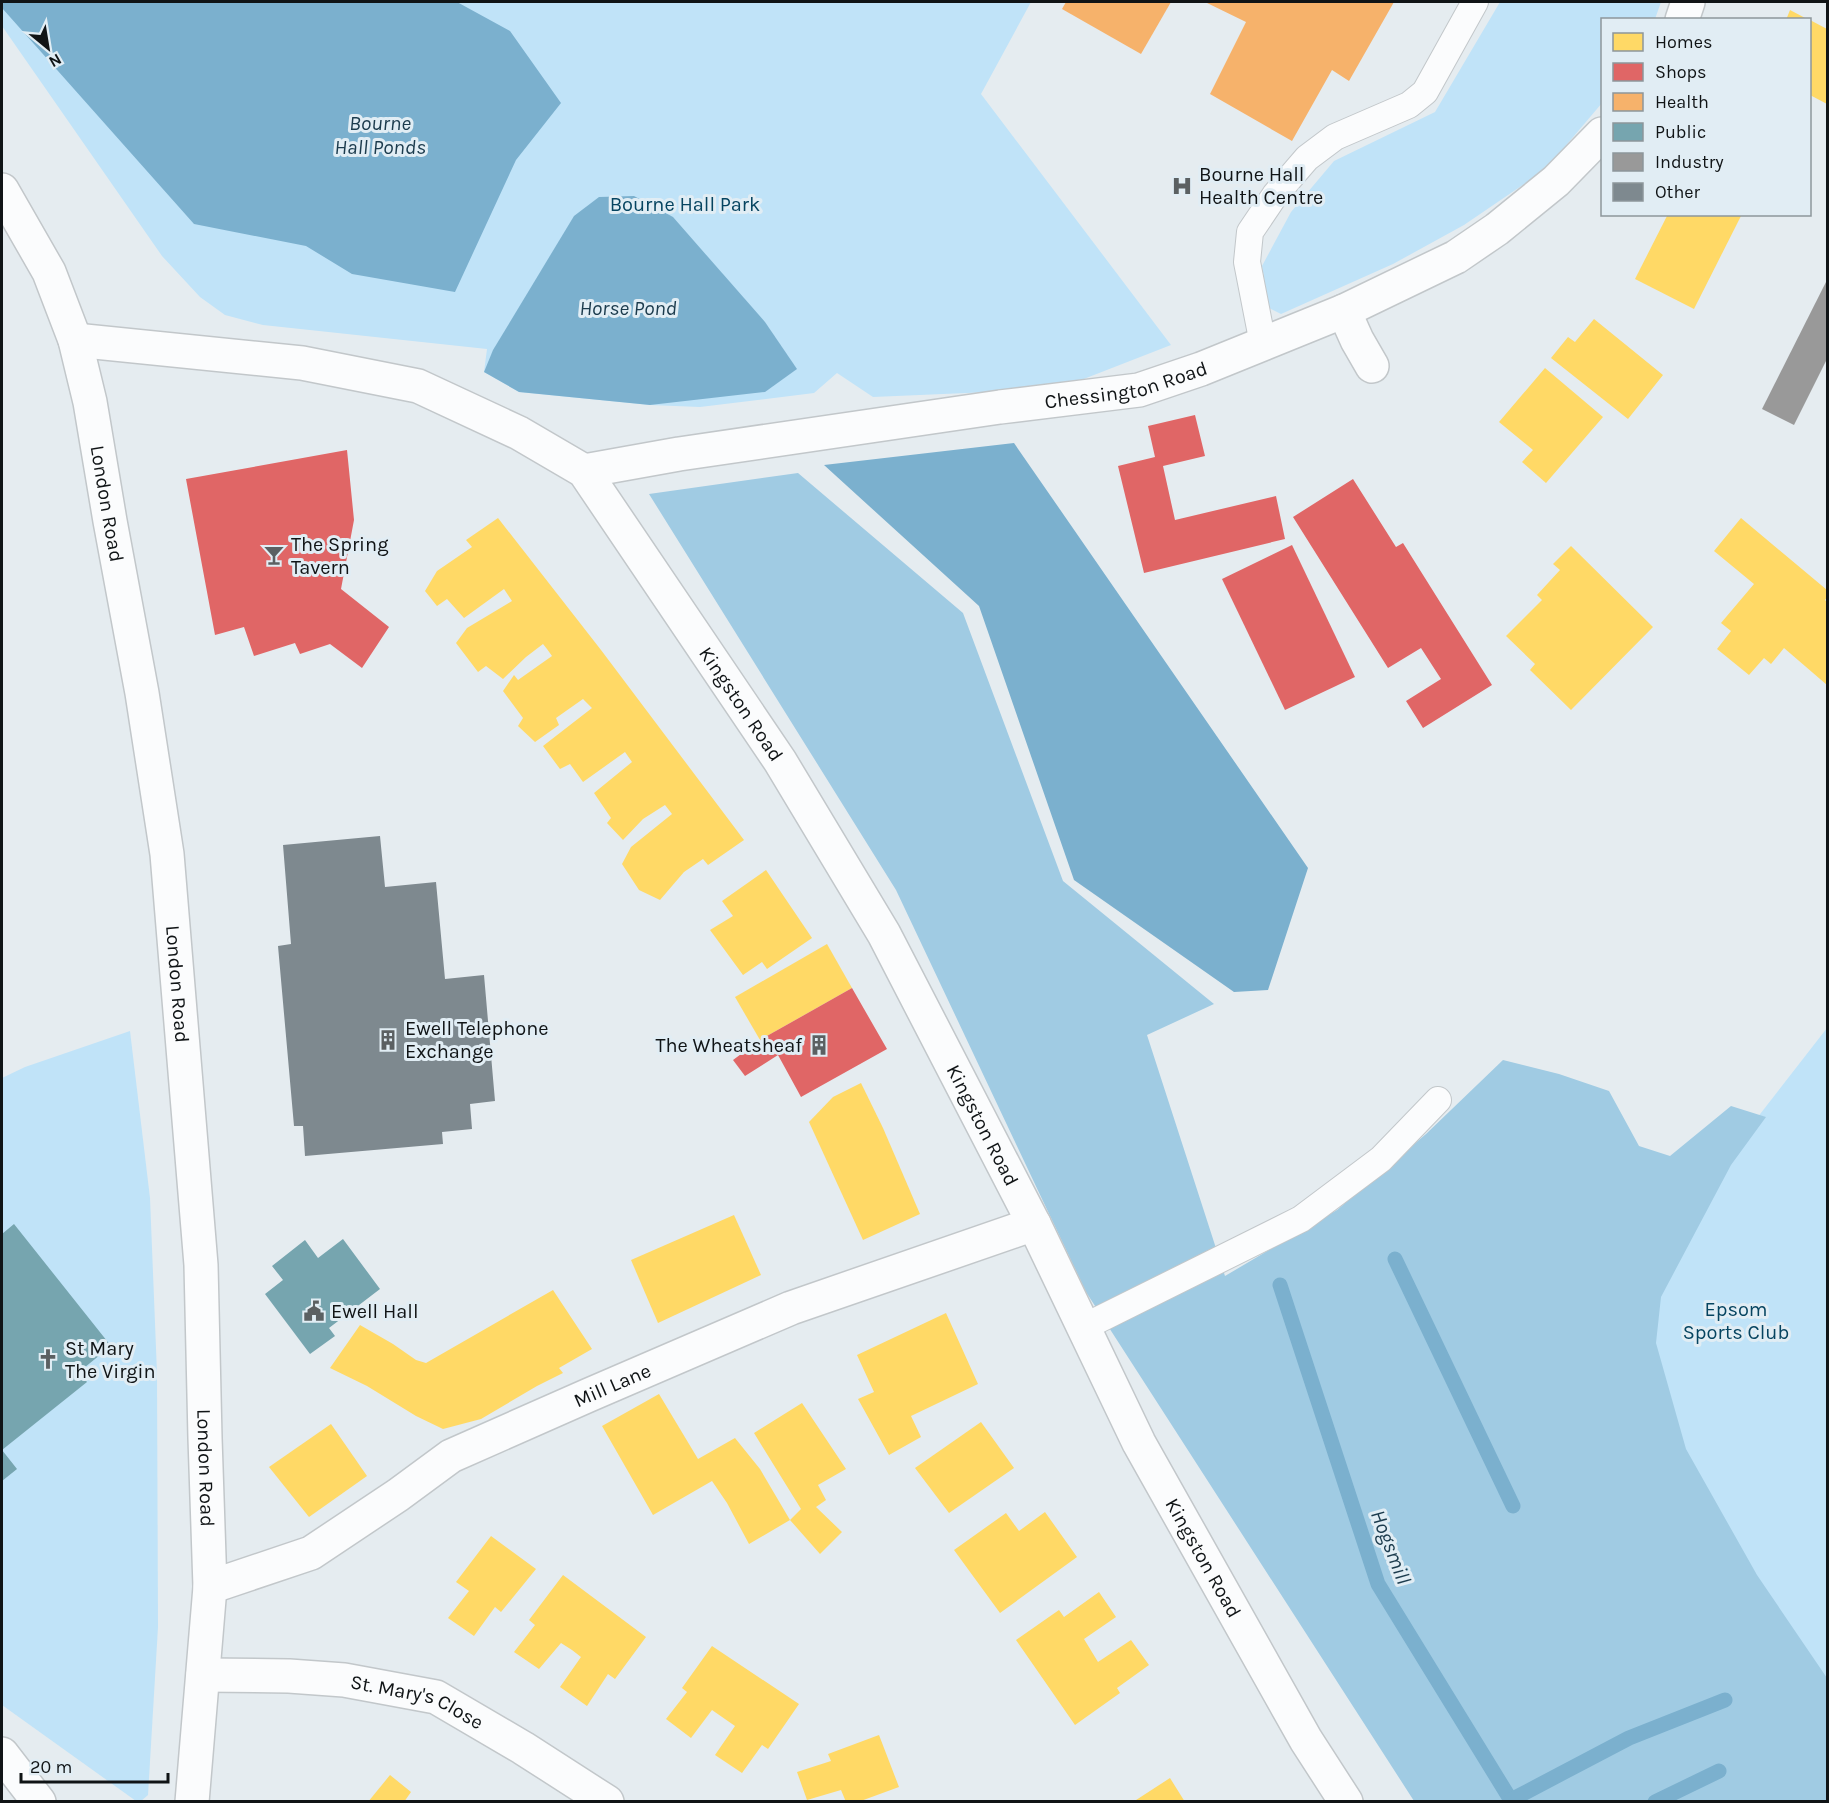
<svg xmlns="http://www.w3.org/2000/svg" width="1829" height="1803" viewBox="0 0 1829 1803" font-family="Karla,sans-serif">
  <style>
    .green { fill: #c0e3f8 }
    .forest { fill: #a0cbe3 }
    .water { fill: #7bb0ce }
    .homes { fill: #ffd966 }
    .shops { fill: #e06666 }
    .health { fill: #f6b26b }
    .public { fill: #76a5af }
    .industry { fill: #999 }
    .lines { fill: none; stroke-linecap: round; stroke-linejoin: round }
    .stream { stroke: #7bb0ce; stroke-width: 15 }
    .building { fill: #7e898f }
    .lane-casing { stroke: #c2c7ca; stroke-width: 28 }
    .street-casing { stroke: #c2c7ca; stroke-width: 36 }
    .secondary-casing { stroke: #c2c7ca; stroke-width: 36 }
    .lane { stroke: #fbfcfd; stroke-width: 26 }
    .street { stroke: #fbfcfd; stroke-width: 33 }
    .secondary { stroke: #fbfcfd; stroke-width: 33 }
    .labels { text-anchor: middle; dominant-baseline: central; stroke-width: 6; stroke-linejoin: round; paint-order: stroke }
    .poi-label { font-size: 20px; fill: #101416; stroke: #e1edf4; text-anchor: start }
    .park-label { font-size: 20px; fill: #064460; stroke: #e1edf4 }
    .street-label { font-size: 20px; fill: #101416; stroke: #e1edf4 }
    .water-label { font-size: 21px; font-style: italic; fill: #1b3b4d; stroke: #e1edf4 }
  </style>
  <rect width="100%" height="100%" fill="#e5ecf0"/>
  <g class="green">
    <path d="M 2,2 L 1031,2 L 981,94 L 1171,345 L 1076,382 L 990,392 L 873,397 L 837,373 L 814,393 L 700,407 L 650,405 L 519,392 L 484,372 L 487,349 L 263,325 L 225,315 L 200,297 L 162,256 L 2,26 Z"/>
    <path d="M 1500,2 L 1661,2 L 1655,19 L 1602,20 L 1602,103 L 1546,169 L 1464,225 L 1393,264 L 1281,314 L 1269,308 L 1262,266 L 1291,212 L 1334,161 L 1435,112 Z"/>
    <path d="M 1827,1028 L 1827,1688 L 1753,1581 L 1670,1430 L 1636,1307 L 1722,1163 Z"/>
    <path d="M 130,1031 L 150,1198 L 157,1373 L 158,1627 L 148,1795 L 141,1801 L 136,1801 L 2,1705 L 2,1078 L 25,1067 Z"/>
  </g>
  <path class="forest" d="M 798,473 L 963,613 L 1063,881 L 1214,1004 L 1147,1035 L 1225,1276 L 1337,1210 L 1426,1134 L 1503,1060 L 1559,1074 L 1609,1091 L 1639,1146 L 1670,1156 L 1731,1106 L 1766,1117 L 1731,1165 L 1661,1297 L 1656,1343 L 1686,1449 L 1757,1575 L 1827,1678 L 1827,1801 L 1414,1801 L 1086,1292 L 896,890 L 649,494 Z"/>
  <g class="water">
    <path d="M 2,2 L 457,2 L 510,31 L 561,103 L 516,160 L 455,292 L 352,274 L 306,246 L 194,224 L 2,8 Z"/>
    <path d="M 634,196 L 673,217 L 765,322 L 797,369 L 765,392 L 650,405 L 519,392 L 484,372 L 493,350 L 574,216 L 599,197 Z"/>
    <path d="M 1014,443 L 1308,868 L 1268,990 L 1234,992 L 1074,880 L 979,606 L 824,465 Z"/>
  </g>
  <g class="homes">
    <path d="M 1790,10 L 1809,20 L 1786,20 Z"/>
    <path d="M 1810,20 L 1827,29 L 1827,104 L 1810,95 Z"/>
    <path d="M 1668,214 L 1742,214 L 1694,309 L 1635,279 Z"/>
    <path d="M 1594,319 L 1663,375 L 1628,419 L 1551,358 L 1568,337 L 1575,342 Z"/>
    <path d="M 1545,368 L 1603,417 L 1546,483 L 1522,462 L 1533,450 L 1499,422 Z"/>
    <path d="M 498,518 L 601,650 L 744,840 L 708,865 L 703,859 L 684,872 L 660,900 L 639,890 L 622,864 L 631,847 L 672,814 L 665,805 L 643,819 L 623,840 L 607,823 L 611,818 L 594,793 L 632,762 L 625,752 L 583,782 L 570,764 L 560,769 L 543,746 L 592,708 L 583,699 L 556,718 L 559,725 L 535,742 L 518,726 L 523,718 L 503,691 L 514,675 L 518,680 L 552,656 L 547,649 L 543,644 L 526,657 L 503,679 L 486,666 L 478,672 L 456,643 L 467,628 L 512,601 L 504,589 L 464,618 L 447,599 L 437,606 L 425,591 L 437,571 L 472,547 L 466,540 Z"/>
    <path d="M 1741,518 L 1827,590 L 1827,597 L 1825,600 L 1827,602 L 1827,685 L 1784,648 L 1771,664 L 1764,658 L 1749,675 L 1717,649 L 1731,631 L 1721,623 L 1754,584 L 1714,551 Z"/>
    <path d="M 1571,546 L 1653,627 L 1571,710 L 1530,670 L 1535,664 L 1506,636 L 1542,600 L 1537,595 L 1560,570 L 1553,564 Z"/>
    <path d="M 766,870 L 812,938 L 767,969 L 762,962 L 743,975 L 710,930 L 733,916 L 722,901 Z"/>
    <path d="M 827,944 L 852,988 L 760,1040 L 735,997 Z"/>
    <path d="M 861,1083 L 883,1128 L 920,1214 L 863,1240 L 809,1122 L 833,1097 Z"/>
    <path d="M 734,1215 L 761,1275 L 658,1323 L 631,1260 Z"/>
    <path d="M 553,1290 L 592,1349 L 559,1368 L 563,1373 L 537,1386 L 481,1419 L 443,1429 L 416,1416 L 367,1386 L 330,1368 L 360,1325 L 393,1344 L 416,1360 L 426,1363 Z"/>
    <path d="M 946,1313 L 978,1384 L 911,1416 L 921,1437 L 889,1455 L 858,1399 L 874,1392 L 857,1355 Z"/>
    <path d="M 659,1394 L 698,1459 L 735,1438 L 760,1469 L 790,1520 L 749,1544 L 727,1503 L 712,1481 L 653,1515 L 602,1426 Z"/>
    <path d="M 802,1403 L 846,1469 L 818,1485 L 826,1500 L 816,1507 L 842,1532 L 820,1554 L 790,1520 L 801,1509 L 754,1433 Z"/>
    <path d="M 981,1422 L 1014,1468 L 949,1513 L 915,1468 Z"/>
    <path d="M 331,1424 L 367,1476 L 309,1517 L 269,1467 Z"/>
    <path d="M 1045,1512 L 1077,1557 L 1000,1613 L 954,1550 L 1006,1513 L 1019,1531 Z"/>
    <path d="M 491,1536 L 536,1569 L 501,1612 L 495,1607 L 474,1636 L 448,1618 L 469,1591 L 456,1582 Z"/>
    <path d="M 563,1575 L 646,1637 L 615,1679 L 608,1674 L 587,1706 L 560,1687 L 581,1657 L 572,1650 L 561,1643 L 539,1669 L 514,1652 L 535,1625 L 529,1620 Z"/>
    <path d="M 1099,1592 L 1116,1617 L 1084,1639 L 1098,1662 L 1131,1640 L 1149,1665 L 1117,1688 L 1120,1693 L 1075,1725 L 1016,1640 L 1059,1610 L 1064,1617 Z"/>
    <path d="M 712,1646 L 799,1704 L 768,1749 L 762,1745 L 742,1773 L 715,1755 L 735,1726 L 712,1710 L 691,1738 L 666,1719 L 687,1692 L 682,1688 Z"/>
    <path d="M 879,1735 L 899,1787 L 858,1802 L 846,1802 L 841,1790 L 807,1800 L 797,1772 L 831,1761 L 828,1754 Z"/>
    <path d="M 390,1775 L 411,1792 L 404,1802 L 368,1802 Z"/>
    <path d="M 1170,1778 L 1185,1802 L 1133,1802 Z"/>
  </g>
  <g class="shops">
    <path d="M 1195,415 L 1205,456 L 1163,466 L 1175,520 L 1276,496 L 1285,539 L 1144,573 L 1118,466 L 1155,457 L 1148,426 Z"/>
    <path d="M 347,450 L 354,520 L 341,589 L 389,627 L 362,668 L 330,644 L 300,654 L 295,643 L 254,656 L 244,627 L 215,635 L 186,479 Z"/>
    <path d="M 1353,479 L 1396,547 L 1403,543 L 1492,685 L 1423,728 L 1406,701 L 1441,679 L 1421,648 L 1388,668 L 1293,517 Z"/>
    <path d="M 1292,545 L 1355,677 L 1285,710 L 1222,579 Z"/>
    <path d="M 852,988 L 887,1049 L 801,1097 L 778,1055 L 745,1076 L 733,1060 L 760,1040 Z"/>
  </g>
  <g class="health">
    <path d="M 1066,2 L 1171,2 L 1141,54 L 1062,9 Z"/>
    <path d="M 1205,2 L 1394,2 L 1349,81 L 1332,70 L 1292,141 L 1210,94 L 1246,22 Z"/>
  </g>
  <g class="public">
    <path d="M 14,1224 L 111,1346 L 79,1372 L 87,1382 L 2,1450 L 17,1469 L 2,1481 L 2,1234 Z"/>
    <path d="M 343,1239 L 380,1289 L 329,1328 L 335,1336 L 310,1354 L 265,1294 L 283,1280 L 272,1266 L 305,1240 L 318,1258 Z"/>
  </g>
  <path class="industry" d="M 1828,278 L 1828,357 L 1794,425 L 1762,409 Z"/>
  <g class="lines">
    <g class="stream">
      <path d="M 1395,1259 L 1513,1506"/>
      <path d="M 1280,1285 L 1378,1584 L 1512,1802"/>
      <path d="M 1511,1800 L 1629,1738 L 1725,1700"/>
      <path d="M 1655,1802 L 1719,1771"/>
    </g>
  </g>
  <path class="building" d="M 380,836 L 385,887 L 436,882 L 445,979 L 484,975 L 495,1101 L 470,1104 L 472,1129 L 442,1132 L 443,1144 L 305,1156 L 303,1126 L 294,1126 L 278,946 L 291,944 L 283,845 Z"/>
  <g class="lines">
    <g class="lane-casing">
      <g id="lane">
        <path d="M 1263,344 L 1247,262 L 1250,232 L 1275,195 L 1307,158 L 1335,137 L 1409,105 L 1425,92 L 1475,2"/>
        <path d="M 1084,1327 L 1301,1219 L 1381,1159 L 1438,1100"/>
      </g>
    </g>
    <g class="street-casing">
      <g id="street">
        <path d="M 1344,311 L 1357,340 L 1372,366"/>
        <path id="s1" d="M 210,1587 L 311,1553 L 398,1495 L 451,1456 L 589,1395 L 791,1308 L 1034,1224"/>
        <path id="s2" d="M 203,1675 L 289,1676 L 344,1680 L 436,1697 L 523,1748 L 607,1802"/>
        <path d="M 2,1754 L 39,1802"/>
      </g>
    </g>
    <g class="secondary-casing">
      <g id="secondary">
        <path d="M 1682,20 L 1688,2"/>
        <path id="s3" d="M 2,190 L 49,272 L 75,340 L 90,402 L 110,521 L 142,693 L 167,854 L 201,1265 L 205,1438 L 210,1587 L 192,1802"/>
        <path id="s4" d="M 75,340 L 302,363 L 418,386 L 519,433 L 584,471 L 780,761 L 884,934 L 1034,1224 L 1139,1443 L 1306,1740 L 1346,1802"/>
        <path id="s5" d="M 584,471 L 679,454 L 1000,407 L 1139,390 L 1201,369 L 1344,311 L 1456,257 L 1497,229 L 1556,181 L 1602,134"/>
      </g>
    </g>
    <use href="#lane" class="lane"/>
    <use href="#street" class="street"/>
    <use href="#secondary" class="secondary"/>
  </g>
  <defs>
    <g id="hospital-bare" transform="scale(1.62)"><path d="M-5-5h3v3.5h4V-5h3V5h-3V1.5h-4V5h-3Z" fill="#5b6062" stroke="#e1edf4" stroke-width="2.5" paint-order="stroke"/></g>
    <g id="bar-bare" transform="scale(1.62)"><path d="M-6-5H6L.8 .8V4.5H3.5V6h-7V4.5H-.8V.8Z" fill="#5b6062" stroke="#e1edf4" stroke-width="2.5" paint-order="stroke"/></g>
    <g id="building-bare" transform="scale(1.62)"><path d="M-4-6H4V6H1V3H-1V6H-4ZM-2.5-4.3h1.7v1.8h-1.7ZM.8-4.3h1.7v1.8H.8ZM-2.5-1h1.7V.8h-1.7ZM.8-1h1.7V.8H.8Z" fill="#5b6062" stroke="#e1edf4" stroke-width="2.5" paint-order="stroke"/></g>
    <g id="civic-bare" transform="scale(1.62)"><path d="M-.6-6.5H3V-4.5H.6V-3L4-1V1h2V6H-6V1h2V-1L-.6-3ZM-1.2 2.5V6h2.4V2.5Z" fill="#5b6062" stroke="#e1edf4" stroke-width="2.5" paint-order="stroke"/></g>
    <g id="church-bare" transform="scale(1.62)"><path d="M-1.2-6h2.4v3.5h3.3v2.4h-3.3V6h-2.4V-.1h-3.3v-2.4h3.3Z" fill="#5b6062" stroke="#e1edf4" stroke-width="2.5" paint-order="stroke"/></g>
  </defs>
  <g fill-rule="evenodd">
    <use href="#hospital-bare" x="1182" y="186"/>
    <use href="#bar-bare" x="274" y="555"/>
    <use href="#building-bare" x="388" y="1040"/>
    <use href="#building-bare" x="819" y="1045"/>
    <use href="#civic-bare" x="314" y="1311"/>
    <use href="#church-bare" x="48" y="1359"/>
  </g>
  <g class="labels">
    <g class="poi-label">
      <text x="1199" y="174">Bourne Hall<tspan x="1199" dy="23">Health Centre</tspan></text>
      <text x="291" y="544">The Spring<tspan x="291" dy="23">Tavern</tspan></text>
      <text x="405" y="1028">Ewell Telephone<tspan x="405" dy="23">Exchange</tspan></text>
      <text x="802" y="1045" text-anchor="end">The Wheatsheaf</text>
      <text x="331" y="1311">Ewell Hall</text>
      <text x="65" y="1348">St Mary<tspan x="65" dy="23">The Virgin</tspan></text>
    </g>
    <g class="park-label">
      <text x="685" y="204">Bourne Hall Park</text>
      <text x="1736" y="1309">Epsom<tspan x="1736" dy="23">Sports Club</tspan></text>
    </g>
    <g class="street-label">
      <text stroke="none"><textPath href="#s5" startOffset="549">Chessington Road</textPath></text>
      <text stroke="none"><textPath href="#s3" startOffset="334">London Road</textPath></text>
      <text stroke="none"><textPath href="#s4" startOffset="814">Kingston Road</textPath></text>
      <text stroke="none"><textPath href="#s3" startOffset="820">London Road</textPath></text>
      <text stroke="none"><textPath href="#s4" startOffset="1300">Kingston Road</textPath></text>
      <text stroke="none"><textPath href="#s1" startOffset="453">Mill Lane</textPath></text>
      <text stroke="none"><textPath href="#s3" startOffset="1305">London Road</textPath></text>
      <text stroke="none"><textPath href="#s4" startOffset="1786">Kingston Road</textPath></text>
      <text stroke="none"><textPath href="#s2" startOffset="218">St. Mary's Close</textPath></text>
    </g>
    <g class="water-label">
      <text x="380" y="123">Bourne<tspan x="380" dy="24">Hall Ponds</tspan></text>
      <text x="628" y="308">Horse Pond</text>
      <text transform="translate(1391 1547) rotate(69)">Hogsmill</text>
    </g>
  </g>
  <rect width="1829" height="1803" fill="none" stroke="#101416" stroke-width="6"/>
  <rect x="1601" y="18" width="210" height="198" fill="#e1edf4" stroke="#8d969b" stroke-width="1.5"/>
  <rect x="1613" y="33" width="30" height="18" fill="#ffd966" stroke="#8d969b" stroke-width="1.5"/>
  <text x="1655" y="48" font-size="18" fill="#101416">Homes</text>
  <rect x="1613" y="63" width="30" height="18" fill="#e06666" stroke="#8d969b" stroke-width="1.5"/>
  <text x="1655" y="78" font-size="18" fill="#101416">Shops</text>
  <rect x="1613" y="93" width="30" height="18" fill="#f6b26b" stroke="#8d969b" stroke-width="1.5"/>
  <text x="1655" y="108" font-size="18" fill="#101416">Health</text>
  <rect x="1613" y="123" width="30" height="18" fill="#76a5af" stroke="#8d969b" stroke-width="1.5"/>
  <text x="1655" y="138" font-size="18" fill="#101416">Public</text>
  <rect x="1613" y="153" width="30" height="18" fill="#999999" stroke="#8d969b" stroke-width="1.5"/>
  <text x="1655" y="168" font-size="18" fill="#101416">Industry</text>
  <rect x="1613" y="183" width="30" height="18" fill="#7e898f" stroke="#8d969b" stroke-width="1.5"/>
  <text x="1655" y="198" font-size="18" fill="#101416">Other</text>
  <g transform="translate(48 48) rotate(150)" stroke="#e1edf4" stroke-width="4.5" paint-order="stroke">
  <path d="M0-4.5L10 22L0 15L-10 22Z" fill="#101416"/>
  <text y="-9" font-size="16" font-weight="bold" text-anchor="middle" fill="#101416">N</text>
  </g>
  <path d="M21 1773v9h147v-9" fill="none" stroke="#101416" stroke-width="3"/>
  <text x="30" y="1773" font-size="18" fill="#101416" stroke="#e1edf4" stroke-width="4.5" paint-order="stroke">20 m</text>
</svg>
